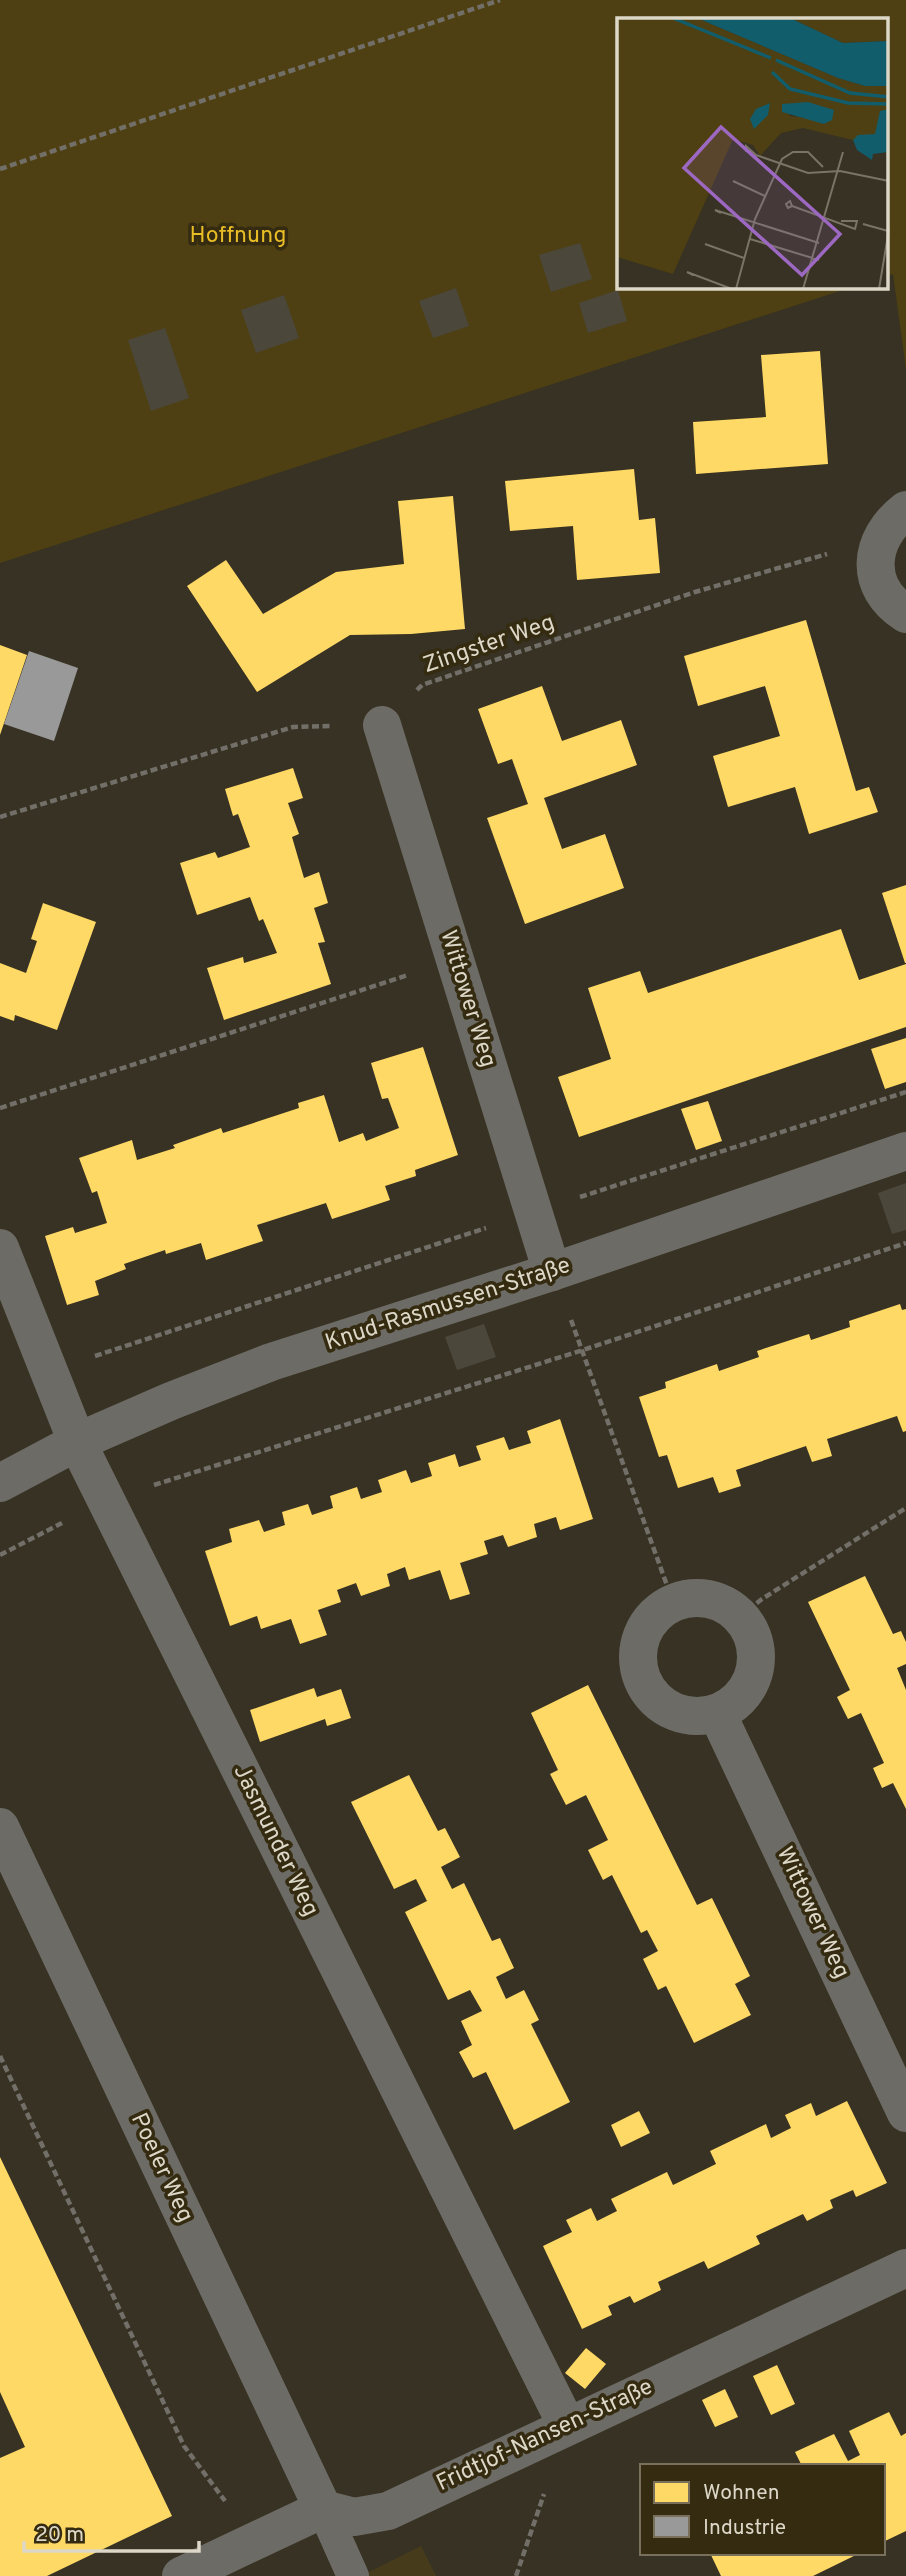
<svg xmlns="http://www.w3.org/2000/svg" width="906" height="2576" viewBox="0 0 906 2576" font-family="Overpass,sans-serif">
  <style>
    .built { fill: #463c1b }
    .green { fill: #4e4012 }
    .homes { fill: #ffd966 }
    .industry { fill: #999 }
    .building { fill: #4b473a }
    .lines { fill: none; stroke-linecap: round; stroke-linejoin: round }
    .path { stroke: #726f69; stroke-width: 4.5; stroke-dasharray: 7 3.5; stroke-linecap: butt }
    .service { stroke: #6d6b65; stroke-width: 32 }
    .minor { stroke: #6d6b65; stroke-width: 38 }
    .labels { text-anchor: middle; dominant-baseline: central; stroke-width: 7; stroke-linejoin: round; paint-order: stroke }
    .park-label { font-size: 23px; fill: #e9bd26; stroke: #342b11 }
    .street-label { font-size: 23px; fill: #ddd7c8; stroke: #342b11 }
    .inset-river { fill: none; stroke: #125d6b; stroke-width: 3.5 }
    .inset-road { fill: none; stroke: #797465; stroke-width: 2 }
    .view { fill: #9d68c2; fill-opacity: 0.15; stroke: #9d68c2; stroke-width: 3.5 }
    .inset-edge { fill: none; stroke: #ddd7c8; stroke-width: 3.5 }
  </style>
  <rect width="100%" height="100%" fill="#373223"/>
  <path class="built" d="M 421,2546 L 436,2576 L 361,2576 Z"/>
  <path class="green" d="M 0,0 L 906,0 L 906,369 L 893,274 L 887,276 L 887,19 L 619,19 L 619,287 L 852,287 L 0,563 Z"/>
  <g class="homes">
    <path d="M 820,351 L 828,464 L 696,474 L 693,422 L 766,417 L 761,355 Z"/>
    <path d="M 634,469 L 639,520 L 655,518 L 660,573 L 577,580 L 573,526 L 510,531 L 505,481 Z"/>
    <path d="M 453,496 L 465,629 L 411,634 L 350,635 L 257,692 L 187,586 L 226,560 L 263,614 L 336,572 L 404,564 L 398,501 Z"/>
    <path d="M 806,620 L 856,791 L 869,787 L 878,812 L 809,834 L 795,787 L 728,807 L 713,756 L 780,736 L 765,686 L 698,706 L 684,656 Z"/>
    <path d="M 0,645 L 27,655 L 0,735 Z"/>
    <path d="M 542,686 L 562,741 L 621,720 L 637,765 L 544,798 L 562,849 L 605,834 L 624,888 L 525,924 L 487,818 L 528,804 L 512,759 L 498,764 L 478,709 Z"/>
    <path d="M 293,768 L 303,798 L 288,803 L 299,834 L 292,837 L 304,878 L 319,872 L 328,903 L 314,908 L 325,942 L 318,943 L 331,984 L 224,1020 L 207,968 L 243,957 L 244,963 L 277,953 L 263,919 L 259,921 L 250,897 L 197,915 L 180,863 L 215,852 L 218,858 L 250,847 L 238,814 L 233,816 L 225,789 Z"/>
    <path d="M 906,885 L 906,963 L 905,963 L 882,893 Z"/>
    <path d="M 43,903 L 96,922 L 57,1030 L 15,1015 L 14,1021 L 0,1016 L 0,963 L 26,973 L 37,941 L 31,939 Z"/>
    <path d="M 841,929 L 859,980 L 906,964 L 906,1027 L 579,1137 L 558,1077 L 611,1059 L 588,988 L 640,971 L 648,993 Z"/>
    <path d="M 906,1038 L 906,1082 L 885,1089 L 871,1049 Z"/>
    <path d="M 423,1047 L 458,1155 L 415,1170 L 416,1176 L 385,1186 L 390,1200 L 360,1210 L 332,1219 L 326,1203 L 257,1225 L 263,1241 L 206,1260 L 201,1243 L 166,1254 L 165,1250 L 124,1264 L 126,1269 L 95,1281 L 99,1295 L 67,1305 L 45,1236 L 73,1227 L 75,1233 L 107,1223 L 97,1191 L 92,1193 L 79,1158 L 132,1140 L 137,1160 L 175,1148 L 173,1145 L 221,1128 L 223,1133 L 299,1108 L 298,1103 L 324,1095 L 339,1142 L 363,1133 L 366,1141 L 399,1128 L 388,1098 L 382,1099 L 371,1063 Z"/>
    <path d="M 708,1101 L 722,1141 L 696,1150 L 681,1109 Z"/>
    <path d="M 900,1304 L 902,1310 L 906,1309 L 906,1431 L 903,1432 L 897,1416 L 827,1439 L 832,1456 L 812,1462 L 806,1446 L 736,1470 L 741,1486 L 719,1493 L 713,1477 L 678,1488 L 667,1455 L 659,1457 L 639,1397 L 666,1388 L 665,1382 L 717,1364 L 719,1371 L 759,1357 L 757,1351 L 809,1334 L 811,1340 L 850,1327 L 849,1321 Z"/>
    <path d="M 560,1419 L 593,1519 L 560,1530 L 556,1517 L 534,1524 L 537,1537 L 508,1547 L 503,1535 L 484,1541 L 488,1554 L 460,1563 L 470,1594 L 450,1600 L 440,1570 L 409,1580 L 405,1567 L 387,1574 L 390,1586 L 361,1596 L 356,1583 L 337,1590 L 341,1602 L 318,1610 L 327,1635 L 300,1644 L 291,1619 L 261,1629 L 257,1616 L 230,1626 L 205,1551 L 232,1542 L 229,1529 L 259,1520 L 264,1532 L 285,1525 L 282,1512 L 308,1504 L 312,1515 L 333,1508 L 330,1496 L 357,1487 L 361,1499 L 382,1492 L 378,1480 L 406,1470 L 411,1483 L 432,1476 L 428,1463 L 455,1454 L 459,1467 L 481,1460 L 476,1446 L 504,1437 L 509,1450 L 531,1443 L 527,1431 Z"/>
    <path d="M 865,1576 L 893,1634 L 901,1631 L 906,1642 L 906,1664 L 897,1668 L 906,1690 L 906,1809 L 893,1783 L 882,1788 L 873,1768 L 884,1763 L 861,1713 L 848,1719 L 837,1697 L 850,1690 L 808,1602 Z"/>
    <path d="M 588,1685 L 697,1905 L 712,1898 L 750,1976 L 735,1984 L 751,2015 L 694,2043 L 666,1986 L 658,1990 L 643,1959 L 658,1951 L 647,1930 L 641,1933 L 612,1875 L 603,1880 L 588,1850 L 608,1840 L 586,1795 L 566,1805 L 550,1774 L 558,1770 L 531,1713 Z"/>
    <path d="M 314,1688 L 317,1697 L 341,1689 L 351,1718 L 327,1726 L 325,1719 L 260,1742 L 250,1710 Z"/>
    <path d="M 409,1775 L 438,1831 L 445,1828 L 460,1857 L 441,1867 L 452,1889 L 464,1883 L 492,1941 L 500,1938 L 514,1968 L 496,1977 L 506,1999 L 524,1990 L 539,2020 L 531,2024 L 570,2102 L 514,2130 L 486,2072 L 473,2078 L 459,2052 L 472,2045 L 461,2021 L 482,2011 L 470,1990 L 448,2000 L 405,1912 L 427,1901 L 416,1879 L 394,1889 L 351,1802 Z"/>
    <path d="M 847,2101 L 887,2183 L 856,2197 L 853,2190 L 830,2200 L 833,2208 L 807,2221 L 803,2214 L 756,2236 L 760,2244 L 708,2269 L 704,2261 L 658,2282 L 661,2290 L 634,2303 L 630,2296 L 608,2306 L 612,2315 L 582,2329 L 543,2246 L 572,2232 L 566,2220 L 591,2208 L 597,2221 L 617,2211 L 611,2199 L 667,2172 L 673,2185 L 716,2164 L 710,2151 L 766,2124 L 771,2138 L 791,2128 L 785,2115 L 811,2103 L 816,2116 Z"/>
    <path d="M 639,2111 L 650,2133 L 621,2147 L 611,2125 Z"/>
    <path d="M 0,2157 L 172,2516 L 47,2576 L 0,2576 L 0,2458 L 25,2447 L 0,2392 Z"/>
    <path d="M 586,2348 L 606,2364 L 585,2389 L 565,2373 Z"/>
    <path d="M 777,2365 L 795,2404 L 771,2415 L 753,2376 Z"/>
    <path d="M 725,2389 L 738,2417 L 715,2427 L 702,2400 Z"/>
    <path d="M 889,2412 L 901,2436 L 906,2433 L 906,2531 L 883,2542 L 883,2466 L 802,2466 L 795,2452 L 834,2434 L 848,2461 L 860,2455 L 849,2431 Z"/>
    <path d="M 710,2553 L 860,2553 L 813,2576 L 721,2576 Z"/>
  </g>
  <path class="industry" d="M 29,651 L 78,668 L 54,741 L 4,724 Z"/>
  <g class="building">
    <path d="M 580,243 L 592,279 L 551,292 L 539,255 Z"/>
    <path d="M 456,288 L 469,326 L 433,338 L 419,301 Z"/>
    <path d="M 618,290 L 627,321 L 588,333 L 579,303 Z"/>
    <path d="M 284,295 L 299,338 L 256,353 L 241,310 Z"/>
    <path d="M 165,328 L 189,398 L 151,411 L 128,340 Z"/>
    <path d="M 906,1183 L 906,1230 L 892,1234 L 878,1193 Z"/>
    <path d="M 484,1324 L 496,1357 L 457,1370 L 445,1337 Z"/>
  </g>
  <g class="lines">
    <g class="path">
      <path d="M 0,169 L 500,0"/>
      <path d="M 417,690 L 422,685 L 695,592 L 827,554"/>
      <path d="M 0,817 L 293,727 L 332,726"/>
      <path d="M 0,1108 L 408,975"/>
      <path d="M 580,1197 L 906,1092"/>
      <path d="M 571,1320 L 673,1602"/>
      <path d="M 95,1356 L 486,1228"/>
      <path d="M 154,1485 L 583,1350 L 906,1243"/>
      <path d="M 0,1555 L 62,1523"/>
      <path d="M 740,1616 L 762,1599 L 906,1508"/>
      <path d="M 0,2056 L 184,2446 L 225,2501"/>
      <path d="M 516,2576 L 544,2494"/>
    </g>
    <path class="service" d="M 323,2509 L 353,2576"/>
    <g class="minor">
      <path d="M 906,510 C 868,539 863,587 906,614"/>
      <path d="M 382,725 L 552,1272"/>
      <path d="M 0,1248 L 77,1442 L 567,2426"/>
      <path d="M 0,1483 L 77,1442 L 171,1401 L 271,1362 L 552,1272 L 906,1151"/>
      <circle cx="697" cy="1657" r="59"/>
      <path d="M 717,1713 L 906,2113"/>
      <path d="M 0,1827 L 323,2509"/>
      <path d="M 181,2576 L 323,2509 L 354,2517 L 388,2511 L 906,2268"/>
    </g>
  </g>
  <g class="labels">
    <g class="park-label">
      <text x="238" y="236">Hoffnung</text>
    </g>
    <g class="street-label">
      <text transform="translate(489 645) rotate(-19)">Zingster Weg</text>
      <text transform="translate(467 999) rotate(73)">Wittower Weg</text>
      <text transform="translate(448 1305) rotate(-18)">Knud-Rasmussen-Straße</text>
      <text transform="translate(275 1841) rotate(64)">Jasmunder Weg</text>
      <text transform="translate(812 1913) rotate(65)">Wittower Weg</text>
      <text transform="translate(161 2168) rotate(65)">Poeler Weg</text>
      <text transform="translate(545 2436) rotate(-25)">Fridtjof-Nansen-Straße</text>
    </g>
  </g>
  <g transform="translate(617 18)">
    <rect width="271" height="271" fill="#373223"/>
    <path d="M 0,0 L 80,0 L 221,60 L 248,68 L 271,68 L 271,91 L 263,94 L 259,116 L 236,122 L 186,110 L 164,115 L 143,138 L 136,127 L 116,121 L 56,256 L 0,239 ZM 191,84 L 200,90 L 216,92 L 191,100 L 173,98 L 165,87 L 192,92 L 183,86 ZM 173,0 L 271,0 L 271,23 L 226,25 Z" fill="#4e4012" fill-rule="evenodd"/>
    <path d="M 80,0 L 173,0 L 226,25 L 271,23 L 271,68 L 248,68 L 221,60 ZM 191,84 L 217,92 L 215,102 L 207,106 L 165,94 L 165,86 ZM 153,85 L 151,97 L 137,111 L 133,101 L 139,91 ZM 271,91 L 271,134 L 256,136 L 255,142 L 240,132 L 236,122 L 241,117 L 258,116 L 263,93 Z" fill="#125d6b"/>
    <path class="inset-river" d="M 56,0 L 154,40M 124,0 L 210,40 L 272,43M 159,42 L 233,75 L 272,79M 155,54 L 173,71 L 231,85 L 272,86"/>
    <path class="inset-road" d="M 134,134 L 129,133 L 129,128 L 139,137 L 191,155 L 223,153 L 272,163M 116,163 L 148,178M 175,188 L 171,190 L 169,186 L 173,183 L 175,188 L 238,211 L 240,203 L 224,203M 104,195 L 98,192 L 202,225M 246,206 L 271,213M 133,221 L 202,242M 88,226 L 127,240M 76,257 L 70,254 L 115,271M 119,271 L 138,201 L 165,141 L 176,134 L 191,134 L 206,149M 186,271 L 226,134M 262,271 L 272,211"/>
    <path class="view" d="M 104,109 L 223,216 L 185,257 L 67,150 Z"/>
    <rect width="271" height="271" class="inset-edge"/>
  </g>
  <rect x="640" y="2464" width="245" height="91" fill="#342b11" stroke="#78705a" stroke-width="2"/>
  <rect x="654" y="2482" width="35" height="21" fill="#ffd966" stroke="#78705a" stroke-width="2"/>
  <text x="703" y="2499" font-size="21" fill="#ddd7c8">Wohnen</text>
  <rect x="654" y="2516" width="35" height="21" fill="#999999" stroke="#78705a" stroke-width="2"/>
  <text x="703" y="2534" font-size="21" fill="#ddd7c8">Industrie</text>
  <path d="M24 2541v10h175v-10" fill="none" stroke="#ddd7c8" stroke-width="3.5"/>
  <text x="35" y="2541" font-size="21" fill="#ddd7c8" stroke="#342b11" stroke-width="5" paint-order="stroke">20 m</text>
</svg>
